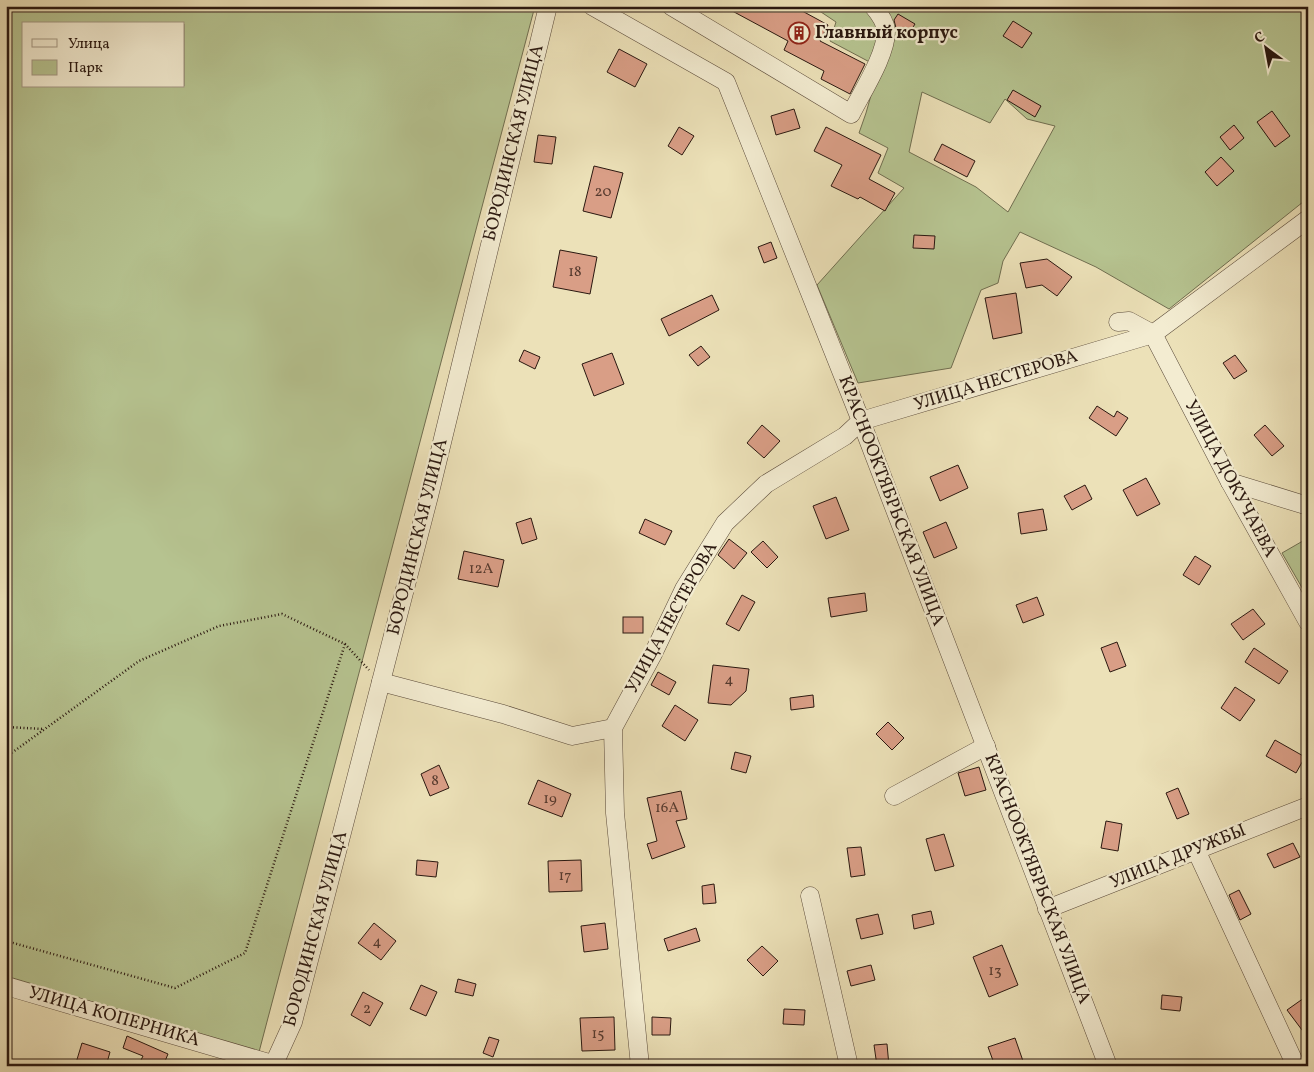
<svg xmlns="http://www.w3.org/2000/svg" width="1314" height="1072" viewBox="0 0 1314 1072" font-family="Vollkorn,serif">
  <style>
    .green { fill: #b6c390; stroke: #706e50; fill-rule: evenodd }
    .building { fill: #d99e86; stroke: #2a1810 }
    .lines { fill: none; stroke-linecap: round; stroke-linejoin: round }
    .minor-casing { stroke: #5a4a3a; stroke-width: 19 }
    .path { stroke: #2a1810; stroke-width: 2.5; stroke-dasharray: 1 2.5; stroke-linecap: butt }
    .minor { stroke: #f3ecd1; stroke-width: 18 }
    .labels { text-anchor: middle; dominant-baseline: central; stroke-width: 4.5; stroke-linejoin: round; paint-order: stroke }
    .number-label { font-size: 15px; fill: #563a2e }
    .poi-label { font-size: 18px; font-weight: bold; fill: #2a1810; stroke: #f3ecd1; text-anchor: start }
    .street-label { font-size: 18px; fill: #2a1810; stroke: #f3ecd1 }
  </style>
  <rect width="100%" height="100%" fill="#ece1b8"/>
  <filter id="stains"><feTurbulence type="fractalNoise" baseFrequency=".004" numOctaves="4"/><feColorMatrix values="0 0 0 0 .2 0 0 0 0 .09 0 0 0 0 .02 0 0 0 .5 -.17"/></filter>
  <radialGradient id="worn" r=".72"><stop offset=".6" stop-color="#630" stop-opacity="0"/><stop offset="1" stop-color="#630" stop-opacity=".3"/></radialGradient>
  <g class="green">
    <path d="M 6,6 L 535,6 L 259,1052 L 6,976 ZM 24,24 L 184,24 L 184,86 L 24,86 Z"/>
    <path d="M 812,6 L 1308,6 L 1308,198 L 1169,309 L 1096,267 L 1020,232 L 1003,261 L 998,283 L 981,290 L 951,368 L 858,383 L 817,285 L 904,188 L 878,173 L 888,148 L 859,133 L 866,113 L 879,67 L 830,41 L 836,22 ZM 922,92 L 990,123 L 1005,99 L 1027,119 L 1055,126 L 1008,212 L 976,187 L 909,152 Z"/>
    <path d="M 1308,538 L 1308,598 L 1282,553 Z"/>
  </g>
  <g class="building">
    <path d="M 723,6 L 793,6 L 828,25 L 820,41 L 865,64 L 850,94 L 821,79 L 824,71 L 784,50 L 788,41 Z"/>
    <path d="M 898,14 L 915,24 L 908,35 L 896,28 L 894,20 Z"/>
    <path d="M 1013,21 L 1032,33 L 1022,48 L 1003,36 Z"/>
    <path d="M 619,49 L 647,64 L 635,87 L 607,72 Z"/>
    <path d="M 1013,90 L 1041,106 L 1035,117 L 1007,100 Z"/>
    <path d="M 794,109 L 800,128 L 776,135 L 771,116 Z"/>
    <path d="M 1272,111 L 1290,136 L 1275,147 L 1257,122 Z"/>
    <path d="M 1234,125 L 1244,138 L 1230,150 L 1220,137 Z"/>
    <path d="M 679,127 L 694,136 L 682,155 L 668,146 Z"/>
    <path d="M 826,127 L 881,155 L 869,179 L 895,193 L 885,211 L 860,197 L 858,199 L 831,186 L 842,165 L 814,151 Z"/>
    <path d="M 538,135 L 556,137 L 552,164 L 534,162 Z"/>
    <path d="M 942,144 L 975,161 L 967,177 L 934,160 Z"/>
    <path d="M 1221,157 L 1234,171 L 1217,186 L 1205,172 Z"/>
    <path d="M 594,166 L 623,173 L 611,218 L 583,211 Z"/>
    <path d="M 914,235 L 935,236 L 934,249 L 913,248 Z"/>
    <path d="M 771,242 L 777,258 L 764,263 L 758,247 Z"/>
    <path d="M 560,250 L 597,257 L 590,294 L 553,287 Z"/>
    <path d="M 1047,259 L 1072,277 L 1057,296 L 1042,285 L 1026,288 L 1020,263 Z"/>
    <path d="M 1016,293 L 1022,333 L 993,339 L 985,298 Z"/>
    <path d="M 712,295 L 719,310 L 669,336 L 661,319 Z"/>
    <path d="M 701,346 L 710,357 L 698,366 L 689,355 Z"/>
    <path d="M 524,350 L 540,357 L 535,369 L 519,361 Z"/>
    <path d="M 612,353 L 624,384 L 594,396 L 582,364 Z"/>
    <path d="M 1235,355 L 1247,371 L 1234,379 L 1223,363 Z"/>
    <path d="M 1097,406 L 1114,417 L 1117,411 L 1128,418 L 1116,436 L 1089,418 Z"/>
    <path d="M 762,425 L 780,441 L 764,458 L 747,443 Z"/>
    <path d="M 1265,425 L 1284,446 L 1272,456 L 1254,435 Z"/>
    <path d="M 958,465 L 968,488 L 940,501 L 930,477 Z"/>
    <path d="M 1146,478 L 1160,504 L 1137,516 L 1123,490 Z"/>
    <path d="M 1085,485 L 1092,499 L 1072,510 L 1064,496 Z"/>
    <path d="M 836,497 L 849,530 L 826,539 L 813,506 Z"/>
    <path d="M 1043,509 L 1047,530 L 1021,534 L 1018,513 Z"/>
    <path d="M 531,518 L 537,539 L 522,544 L 516,523 Z"/>
    <path d="M 645,519 L 672,531 L 665,545 L 639,533 Z"/>
    <path d="M 946,522 L 957,548 L 934,558 L 923,532 Z"/>
    <path d="M 729,539 L 747,553 L 734,569 L 718,555 Z"/>
    <path d="M 763,541 L 778,557 L 767,568 L 751,552 Z"/>
    <path d="M 464,551 L 504,560 L 498,587 L 458,579 Z"/>
    <path d="M 1195,556 L 1211,566 L 1199,585 L 1183,575 Z"/>
    <path d="M 865,593 L 867,611 L 831,617 L 828,598 Z"/>
    <path d="M 742,595 L 755,602 L 739,631 L 726,624 Z"/>
    <path d="M 1037,597 L 1044,615 L 1023,623 L 1016,605 Z"/>
    <path d="M 1253,609 L 1265,624 L 1243,640 L 1231,624 Z"/>
    <rect x="623" y="617" width="20" height="16"/>
    <path d="M 1117,642 L 1126,666 L 1110,672 L 1101,648 Z"/>
    <path d="M 1254,648 L 1288,671 L 1279,684 L 1245,662 Z"/>
    <path d="M 713,665 L 749,669 L 746,691 L 731,705 L 708,703 Z"/>
    <path d="M 658,672 L 676,682 L 669,695 L 651,685 Z"/>
    <path d="M 1235,687 L 1255,700 L 1240,721 L 1221,708 Z"/>
    <path d="M 813,695 L 814,707 L 791,710 L 790,698 Z"/>
    <path d="M 675,705 L 698,720 L 685,741 L 662,726 Z"/>
    <path d="M 888,722 L 904,738 L 892,750 L 876,734 Z"/>
    <path d="M 1275,740 L 1305,757 L 1296,773 L 1266,756 Z"/>
    <path d="M 735,752 L 751,756 L 746,773 L 731,769 Z"/>
    <path d="M 439,765 L 449,788 L 430,796 L 421,774 Z"/>
    <path d="M 979,767 L 986,790 L 965,796 L 958,773 Z"/>
    <path d="M 538,780 L 571,794 L 562,817 L 528,804 Z"/>
    <path d="M 1178,788 L 1189,814 L 1177,819 L 1166,793 Z"/>
    <path d="M 681,791 L 687,819 L 676,821 L 685,847 L 652,859 L 647,844 L 657,841 L 647,798 Z"/>
    <path d="M 1106,821 L 1122,824 L 1118,851 L 1101,848 Z"/>
    <path d="M 944,834 L 954,866 L 935,871 L 926,839 Z"/>
    <path d="M 1293,843 L 1300,857 L 1274,868 L 1267,854 Z"/>
    <path d="M 861,847 L 865,875 L 851,877 L 847,848 Z"/>
    <path d="M 417,860 L 438,862 L 436,877 L 416,875 Z"/>
    <path d="M 581,860 L 582,891 L 549,892 L 548,861 Z"/>
    <path d="M 714,884 L 716,903 L 703,904 L 702,886 Z"/>
    <path d="M 1239,890 L 1251,914 L 1240,920 L 1229,895 Z"/>
    <path d="M 931,911 L 934,924 L 914,929 L 912,915 Z"/>
    <path d="M 878,914 L 883,934 L 861,939 L 856,919 Z"/>
    <path d="M 374,923 L 396,941 L 381,960 L 358,943 Z"/>
    <path d="M 605,923 L 608,949 L 584,952 L 581,926 Z"/>
    <path d="M 696,928 L 700,941 L 668,951 L 664,939 Z"/>
    <path d="M 1002,945 L 1018,985 L 989,997 L 973,957 Z"/>
    <path d="M 762,946 L 778,961 L 763,976 L 747,960 Z"/>
    <path d="M 871,965 L 875,980 L 851,986 L 847,971 Z"/>
    <path d="M 458,979 L 476,984 L 473,996 L 455,992 Z"/>
    <path d="M 421,985 L 437,992 L 426,1016 L 410,1009 Z"/>
    <path d="M 363,992 L 383,1003 L 370,1026 L 351,1015 Z"/>
    <path d="M 1162,995 L 1182,997 L 1180,1011 L 1161,1009 Z"/>
    <path d="M 1304,998 L 1308,1003 L 1308,1038 L 1287,1010 Z"/>
    <path d="M 784,1009 L 805,1010 L 804,1025 L 783,1024 Z"/>
    <path d="M 614,1017 L 615,1050 L 582,1051 L 580,1018 Z"/>
    <path d="M 652,1017 L 671,1018 L 670,1035 L 652,1035 Z"/>
    <path d="M 127,1036 L 168,1054 L 163,1066 L 138,1066 L 143,1056 L 123,1048 Z"/>
    <path d="M 489,1037 L 499,1040 L 493,1057 L 483,1053 Z"/>
    <path d="M 1015,1038 L 1023,1061 L 1008,1066 L 995,1066 L 988,1047 Z"/>
    <path d="M 82,1043 L 110,1052 L 106,1066 L 75,1066 Z"/>
    <path d="M 887,1044 L 889,1066 L 877,1066 L 874,1045 Z"/>
  </g>
  <g class="lines">
    <g class="minor-casing">
      <g id="minor">
        <path d="M 592,6 L 726,82 L 861,421 L 1108,1066"/>
        <path d="M 671,6 L 851,114 C 862,92 887,54 886,30 C 885,21 878,12 873,6"/>
        <path d="M 1118,322 L 1129,321 L 1153,334"/>
        <path d="M 1153,334 L 1230,482 L 1308,622"/>
        <path d="M 1230,482 L 1308,506"/>
        <path d="M 381,682 L 503,714 L 572,736 L 613,728"/>
        <path d="M 894,796 L 986,746"/>
        <path d="M 1196,850 L 1296,1066"/>
        <path d="M 810,896 L 849,1066"/>
        <path d="M 1047,909 L 1308,806"/>
        <path d="M 6,986 L 279,1066"/>
        <path d="M 273,1066 L 293,1022 L 429,496 L 548,6"/>
        <path d="M 640,1066 L 615,813 L 613,728 L 653,654 L 684,589 L 725,523 L 766,484 L 845,436 L 861,421 L 1153,334 L 1308,219"/>
      </g>
    </g>
    <g class="path">
      <path d="M 6,727 L 44,729"/>
      <path d="M 6,757 L 139,661 L 219,626 L 282,614 L 345,644 L 369,670"/>
      <path d="M 6,941 L 175,988 L 245,953 L 345,644"/>
    </g>
    <use href="#minor" class="minor"/>
  </g>
  <defs>
    <g id="building-ring" transform="scale(1.125)"><circle r="9.5" fill="#f3ecd1" stroke="#8f2418" stroke-width="1.5"/><path d="M-4-6H4V6H1V3H-1V6H-4ZM-2.5-4.3h1.7v1.8h-1.7ZM.8-4.3h1.7v1.8H.8ZM-2.5-1h1.7V.8h-1.7ZM.8-1h1.7V.8H.8Z" fill="#8f2418"/></g>
  </defs>
  <g fill-rule="evenodd">
    <use href="#building-ring" x="799" y="33"/>
  </g>
  <g class="labels">
    <g class="number-label">
      <text x="603" y="192">20</text>
      <text x="575" y="272">18</text>
      <text x="481" y="569">12А</text>
      <text x="729" y="680">4</text>
      <text x="435" y="781">8</text>
      <text x="550" y="799">19</text>
      <text x="667" y="808">16А</text>
      <text x="565" y="876">17</text>
      <text x="377" y="942">4</text>
      <text x="995" y="971">13</text>
      <text x="367" y="1009">2</text>
      <text x="598" y="1034">15</text>
    </g>
    <g class="poi-label">
      <text x="815" y="33">Главный корпус</text>
    </g>
    <g class="street-label">
      <text transform="translate(514 143) rotate(-76)">БОРОДИНСКАЯ УЛИЦА</text>
      <text transform="translate(996 381) rotate(-17)">УЛИЦА НЕСТЕРОВА</text>
      <text transform="translate(1230 479) rotate(62)">УЛИЦА ДОКУЧАЕВА</text>
      <text transform="translate(891 501) rotate(69)">КРАСНООКТЯБРЬСКАЯ УЛИЦА</text>
      <text transform="translate(418 537) rotate(-76)">БОРОДИНСКАЯ УЛИЦА</text>
      <text transform="translate(672 618) rotate(-61)">УЛИЦА НЕСТЕРОВА</text>
      <text transform="translate(1178 857) rotate(-22)">УЛИЦА ДРУЖБЫ</text>
      <text transform="translate(1037 879) rotate(69)">КРАСНООКТЯБРЬСКАЯ УЛИЦА</text>
      <text transform="translate(316 929) rotate(-75)">БОРОДИНСКАЯ УЛИЦА</text>
      <text transform="translate(114 1017) rotate(16)">УЛИЦА КОПЕРНИКА</text>
    </g>
  </g>
  <rect width="1314" height="1072" fill="none" stroke="#ece1b8" stroke-width="25"/>
  <rect x="8" y="8" width="1299" height="1057" fill="none" stroke="#2a1810" stroke-width="2.5"/>
  <rect x="12" y="12" width="1289" height="1047" fill="none" stroke="#2a1810"/>
  <rect x="22" y="22" width="162" height="65" fill="#f3ecd1" stroke="#a39784"/>
  <rect x="32" y="39" width="25" height="8" fill="#f3ecd1" stroke="#a39784"/>
  <text x="68" y="48" font-size="15" fill="#2a1810">Улица</text>
  <rect x="32" y="60" width="25" height="15" fill="#b6c390" stroke="#a39784"/>
  <text x="68" y="72" font-size="15" fill="#2a1810">Парк</text>
  <g transform="translate(1266 48) rotate(328)" stroke="#f3ecd1" stroke-width="4" paint-order="stroke">
  <path d="M0-4L9 19L0 12L-9 19Z" fill="#2a1810"/>
  <text y="-8" font-size="14" font-weight="bold" text-anchor="middle" fill="#2a1810">С</text>
  </g>
  <rect width="100%" height="100%" filter="url(#stains)"/>
  <rect width="100%" height="100%" fill="url(#worn)"/>
</svg>
